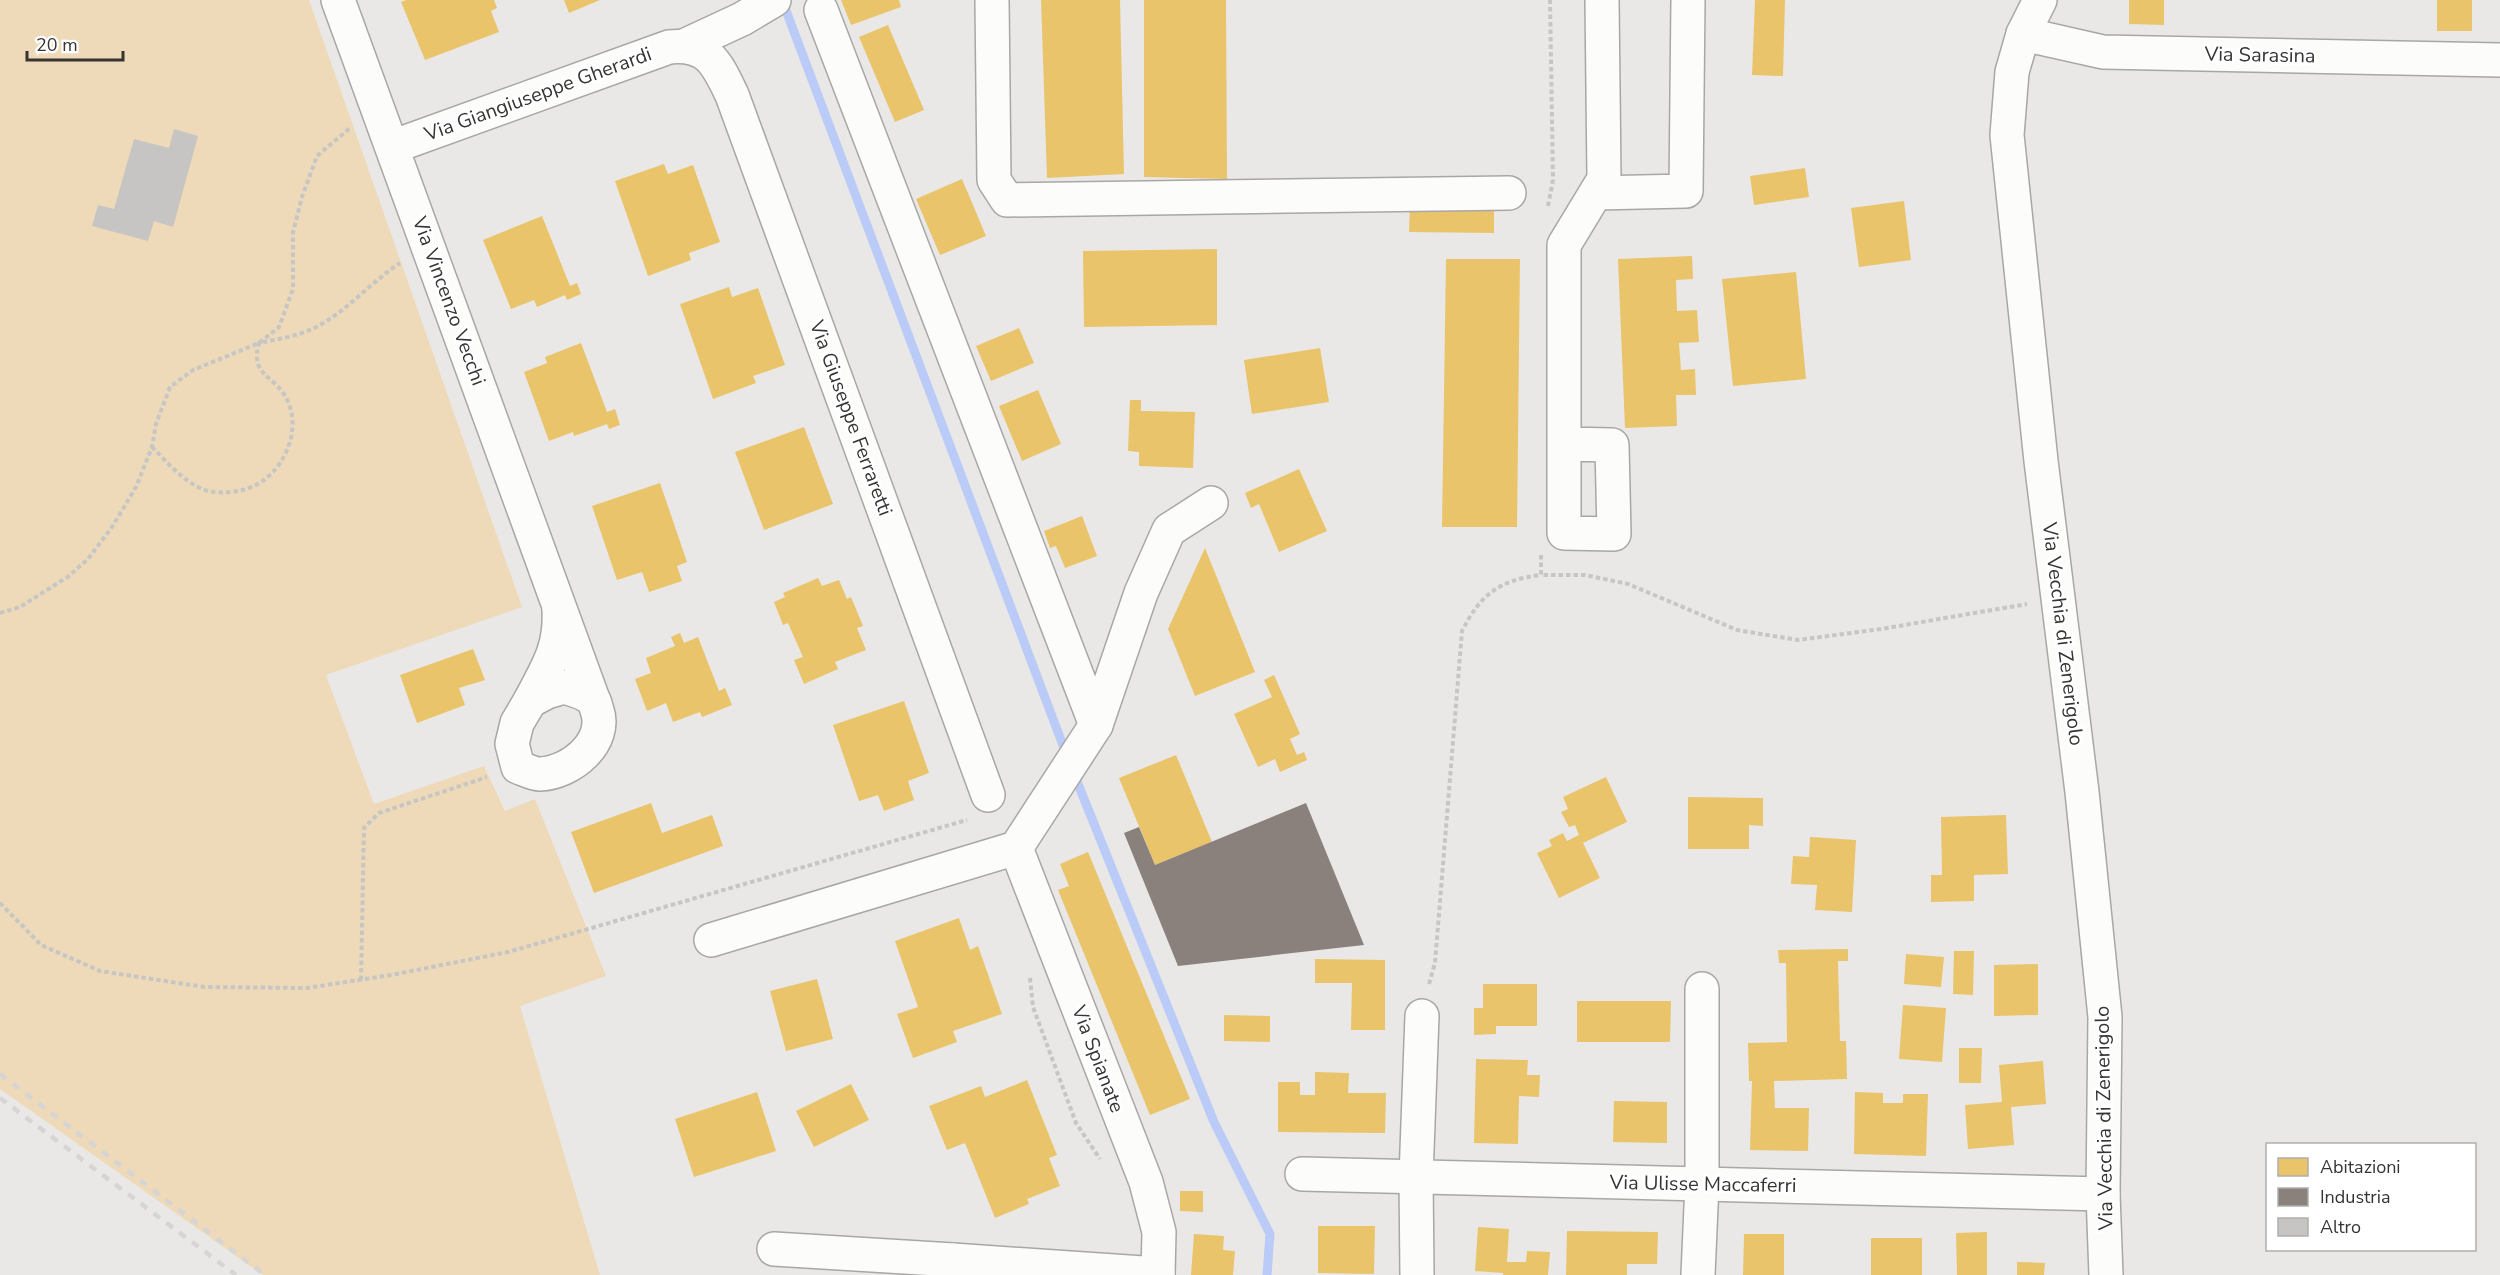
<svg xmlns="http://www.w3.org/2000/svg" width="2500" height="1275" viewBox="0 0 2500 1275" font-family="'Nunito Sans',sans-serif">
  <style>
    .green { fill: #eedab8 }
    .homes { fill: #e9c46a }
    .industry { fill: #8a817c }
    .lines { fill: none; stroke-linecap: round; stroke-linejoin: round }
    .stream { stroke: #bacbf8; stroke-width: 9 }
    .building { fill: #c6c5c3 }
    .minor-casing { stroke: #a9a7a6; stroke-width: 36 }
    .path { stroke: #c6c6c5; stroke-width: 4; stroke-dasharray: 4.5 3; stroke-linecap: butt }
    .minor { stroke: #fcfcfb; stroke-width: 33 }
    .rail { stroke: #d6d5d4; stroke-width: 4.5; stroke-dasharray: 8 8; stroke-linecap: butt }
    .labels { text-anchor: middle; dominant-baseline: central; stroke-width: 6; stroke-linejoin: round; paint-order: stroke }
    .street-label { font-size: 20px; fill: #363533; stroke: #fff }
  </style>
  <rect width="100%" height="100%" fill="#eae8e6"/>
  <path class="green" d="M 0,0 L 309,0 L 522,607 L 326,675 L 374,804 L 484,766 L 505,811 L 535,799 L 606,976 L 520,1006 L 600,1275 L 263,1275 L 0,1089 Z"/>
  <g class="homes">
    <path d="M 406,0 L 494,0 L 497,8 L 491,11 L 499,32 L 425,60 L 401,2 Z"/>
    <path d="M 564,0 L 600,0 L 569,13 Z"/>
    <path d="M 841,0 L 899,0 L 901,7 L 851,25 Z"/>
    <path d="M 1041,0 L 1120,0 L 1124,174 L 1047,178 Z"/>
    <path d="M 1144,0 L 1226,0 L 1227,179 L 1144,177 Z"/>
    <path d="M 1755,0 L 1785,0 L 1783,76 L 1752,75 Z"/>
    <path d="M 2129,0 L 2164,0 L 2164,25 L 2129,24 Z"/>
    <rect x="2437" y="0" width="35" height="31"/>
    <path d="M 888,25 L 924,110 L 895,122 L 859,37 Z"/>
    <path d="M 664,164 L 668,174 L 693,165 L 720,242 L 689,253 L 691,260 L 648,276 L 615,181 Z"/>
    <path d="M 1805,168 L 1809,197 L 1754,205 L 1750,176 Z"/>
    <path d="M 962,179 L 986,236 L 940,255 L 916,199 Z"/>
    <path d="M 1904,201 L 1911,260 L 1859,267 L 1851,208 Z"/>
    <path d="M 1410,204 L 1494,205 L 1494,233 L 1409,232 Z"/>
    <path d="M 542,216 L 570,286 L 577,283 L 581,294 L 567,300 L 565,295 L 537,307 L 534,300 L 511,309 L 483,240 Z"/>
    <path d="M 1217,249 L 1217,325 L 1084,327 L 1083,251 Z"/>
    <path d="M 1692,256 L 1693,279 L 1676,280 L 1677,311 L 1697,310 L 1699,342 L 1679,343 L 1681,370 L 1695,369 L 1696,395 L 1676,395 L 1677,426 L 1625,428 L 1618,259 Z"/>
    <path d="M 1446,259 L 1520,259 L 1517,527 L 1442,527 Z"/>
    <path d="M 1796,272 L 1806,379 L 1733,386 L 1722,279 Z"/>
    <path d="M 729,287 L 732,297 L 758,288 L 785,365 L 753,376 L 756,383 L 713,399 L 680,304 Z"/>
    <path d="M 1019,328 L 1034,363 L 991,381 L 976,346 Z"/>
    <path d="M 581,343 L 607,412 L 615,409 L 620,425 L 609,429 L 607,424 L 574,436 L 573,432 L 549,441 L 524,372 L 547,363 L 545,357 Z"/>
    <path d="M 1320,348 L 1329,402 L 1252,414 L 1244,360 Z"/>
    <path d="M 1038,390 L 1061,444 L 1022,461 L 999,406 Z"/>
    <path d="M 1130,400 L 1141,400 L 1141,411 L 1195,412 L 1193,468 L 1139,466 L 1139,452 L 1128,451 Z"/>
    <path d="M 804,427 L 833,504 L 764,530 L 735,452 Z"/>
    <path d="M 1299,469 L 1327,531 L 1279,552 L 1259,504 L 1251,508 L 1245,493 Z"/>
    <path d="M 660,483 L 687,562 L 677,566 L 682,581 L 649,592 L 642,572 L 617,580 L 592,506 Z"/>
    <path d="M 1082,516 L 1097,556 L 1065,568 L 1056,546 L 1050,548 L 1044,531 Z"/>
    <path d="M 1205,548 L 1255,672 L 1195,696 L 1168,629 Z"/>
    <path d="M 818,578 L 822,586 L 839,580 L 847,599 L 851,597 L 863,626 L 857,628 L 866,650 L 835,662 L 838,669 L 804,684 L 794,660 L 803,657 L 788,623 L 783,625 L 774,602 L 785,597 L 783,593 Z"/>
    <path d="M 680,633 L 684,643 L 698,637 L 719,691 L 725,688 L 732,705 L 702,717 L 700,712 L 673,722 L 666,703 L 647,711 L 635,679 L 651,673 L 646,658 L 675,646 L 671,637 Z"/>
    <path d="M 473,649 L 485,680 L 459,688 L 465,705 L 417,723 L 400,675 Z"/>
    <path d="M 1274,675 L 1300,734 L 1290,739 L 1297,755 L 1304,752 L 1307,760 L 1280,772 L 1275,759 L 1258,767 L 1234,714 L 1272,697 L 1264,680 Z"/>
    <path d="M 904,701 L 929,773 L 908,781 L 914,800 L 884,811 L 878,795 L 859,801 L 833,725 Z"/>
    <path d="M 1176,755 L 1212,842 L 1155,865 L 1119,778 Z"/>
    <path d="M 1606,777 L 1627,822 L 1583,843 L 1600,878 L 1559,898 L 1537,853 L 1552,846 L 1549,840 L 1563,833 L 1567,841 L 1579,835 L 1575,825 L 1569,827 L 1561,812 L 1568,809 L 1563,797 Z"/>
    <path d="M 1688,797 L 1763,798 L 1763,826 L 1749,825 L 1749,849 L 1688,849 Z"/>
    <path d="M 651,803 L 662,833 L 712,815 L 723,846 L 594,893 L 571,832 Z"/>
    <path d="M 2006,815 L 2008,874 L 1974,875 L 1974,901 L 1931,902 L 1931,875 L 1942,875 L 1941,817 Z"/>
    <path d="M 1810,837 L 1856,840 L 1852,912 L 1815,910 L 1817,885 L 1791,884 L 1793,856 L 1809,857 Z"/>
    <path d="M 1088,852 L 1190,1099 L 1150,1115 L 1058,890 L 1069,886 L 1060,864 Z"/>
    <path d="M 959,918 L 970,950 L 978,946 L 1002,1014 L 953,1031 L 957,1042 L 913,1058 L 897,1014 L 918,1007 L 895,941 Z"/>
    <path d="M 1848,949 L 1848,961 L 1838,961 L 1840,1041 L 1846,1041 L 1847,1079 L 1774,1081 L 1775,1108 L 1809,1108 L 1808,1151 L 1750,1150 L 1752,1081 L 1749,1081 L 1748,1043 L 1787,1042 L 1786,963 L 1779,963 L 1778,950 Z"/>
    <path d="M 1954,951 L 1974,951 L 1973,995 L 1953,994 Z"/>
    <path d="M 1906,954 L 1944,957 L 1941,987 L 1904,984 Z"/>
    <path d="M 1315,959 L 1385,960 L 1385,1030 L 1351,1030 L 1352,983 L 1315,983 Z"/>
    <path d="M 2038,964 L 2038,1015 L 1994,1016 L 1994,965 Z"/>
    <path d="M 817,979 L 833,1039 L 786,1051 L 770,991 Z"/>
    <path d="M 1483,984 L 1537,984 L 1537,1026 L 1496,1026 L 1496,1034 L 1474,1035 L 1474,1008 L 1483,1008 Z"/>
    <path d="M 1577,1001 L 1671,1001 L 1670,1042 L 1577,1042 Z"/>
    <path d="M 1903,1005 L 1946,1008 L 1942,1062 L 1899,1059 Z"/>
    <path d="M 1224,1015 L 1270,1016 L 1270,1042 L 1224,1041 Z"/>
    <path d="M 1959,1048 L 1982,1048 L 1981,1083 L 1959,1083 Z"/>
    <path d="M 1476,1059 L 1528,1060 L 1527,1075 L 1540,1075 L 1539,1097 L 1519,1096 L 1518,1144 L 1474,1143 Z"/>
    <path d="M 2043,1061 L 2046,1104 L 2011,1107 L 2014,1145 L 1968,1149 L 1965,1105 L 2002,1102 L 1999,1065 Z"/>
    <path d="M 1315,1072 L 1349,1073 L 1348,1093 L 1386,1093 L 1385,1133 L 1278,1132 L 1278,1082 L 1300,1082 L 1300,1095 L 1315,1095 Z"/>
    <path d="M 1027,1080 L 1057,1155 L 1049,1158 L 1060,1186 L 1027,1199 L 1029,1204 L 995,1218 L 965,1143 L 947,1150 L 929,1106 L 981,1086 L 985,1097 Z"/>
    <path d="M 851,1084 L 869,1120 L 814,1147 L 796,1111 Z"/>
    <path d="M 757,1092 L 776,1151 L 694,1177 L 675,1119 Z"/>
    <path d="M 1855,1092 L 1883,1093 L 1883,1103 L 1903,1103 L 1903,1094 L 1928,1094 L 1926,1156 L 1854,1154 Z"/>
    <path d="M 1614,1101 L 1667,1102 L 1667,1143 L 1613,1142 Z"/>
    <path d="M 1180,1191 L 1203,1191 L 1203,1212 L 1180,1211 Z"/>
    <path d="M 1318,1226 L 1375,1226 L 1374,1274 L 1318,1273 Z"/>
    <path d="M 1478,1227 L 1509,1229 L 1507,1262 L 1526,1262 L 1527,1251 L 1550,1252 L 1548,1275 L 1503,1275 L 1503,1273 L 1475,1271 Z"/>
    <path d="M 1567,1231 L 1658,1232 L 1657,1264 L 1627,1264 L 1627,1275 L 1566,1275 Z"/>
    <path d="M 1987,1232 L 1987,1275 L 1957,1275 L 1956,1233 Z"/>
    <path d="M 1194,1234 L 1224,1236 L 1223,1250 L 1235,1251 L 1233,1275 L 1191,1275 Z"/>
    <path d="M 1744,1234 L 1784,1234 L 1784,1275 L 1743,1275 Z"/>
    <rect x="1871" y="1238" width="51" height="37"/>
    <path d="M 2017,1262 L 2045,1263 L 2044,1275 L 2017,1275 Z"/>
  </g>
  <path class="industry" d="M 1306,803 L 1364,945 L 1178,966 L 1124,833 L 1139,827 L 1155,865 Z"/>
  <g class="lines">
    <g class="stream">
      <path d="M 782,0 L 1067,756"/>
      <path d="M 1074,774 L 1214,1122 L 1270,1234 L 1267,1275"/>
    </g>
  </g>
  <path class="building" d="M 174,129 L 198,136 L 173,227 L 154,221 L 148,241 L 92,226 L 98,205 L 114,209 L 134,139 L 169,148 Z"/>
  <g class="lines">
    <g class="minor-casing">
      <g id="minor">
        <path d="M 338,0 L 594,702"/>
        <path d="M 992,0 L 994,180 L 1007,200 L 1509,193"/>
        <path d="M 2040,0 L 2023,34 L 2012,72 L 2007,135 L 2041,461 L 2082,792 L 2105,1017 L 2103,1194 L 2106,1275"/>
        <path d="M 821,10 L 1096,725"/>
        <path d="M 2023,34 L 2103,52 L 2500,60"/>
        <path d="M 686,45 L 742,19 L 774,0"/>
        <path d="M 392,147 L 669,47 C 709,43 717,64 732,95 L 988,795"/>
        <path d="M 1596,193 L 1686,191 L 1688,0"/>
        <path d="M 1564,444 L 1612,445 L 1614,534 L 1564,533 L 1564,245 L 1604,179 L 1602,0"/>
        <path d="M 564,687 C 574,690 587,693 594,701 C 595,702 596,708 597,710 C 608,742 571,773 540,774 C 533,774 524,769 518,767 L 512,744 L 517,723 L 530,701 L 547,692 Z"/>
        <path d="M 530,701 C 547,668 561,649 559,610"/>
        <path d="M 1016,848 L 1146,1182 L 1159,1232 L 1158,1275"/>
        <path d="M 711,940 L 1016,848 L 1096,725 L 1141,593 L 1169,530 L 1211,503"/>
        <path d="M 1302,1174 L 2103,1194"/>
        <path d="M 774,1249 L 953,1260"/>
        <path d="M 953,1275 L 953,1260 L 1158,1274"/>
        <path d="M 1417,1275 L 1416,1177 L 1422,1016"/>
        <path d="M 1698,1275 L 1702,1184 L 1702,989"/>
      </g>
    </g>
    <g class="path">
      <path d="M 1548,206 L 1553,180 L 1550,0"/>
      <path d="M 152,447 C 169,464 189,489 214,492 C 236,494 256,489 272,473 C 291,453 300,421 285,396 C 272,374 250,375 259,343 C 278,339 300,336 318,326 C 348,310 371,282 400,263"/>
      <path d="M 1541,555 L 1541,575 L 1585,575 L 1628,584 L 1737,630 L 1798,640 L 1881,629 L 2027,604"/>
      <path d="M 0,613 L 20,607 L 69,576 L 88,559 L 112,527 L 136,487 L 152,447 L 156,424 L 170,387 L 193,370 L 259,343 L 279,327 L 293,289 L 293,232 L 302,197 L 317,156 L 351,127"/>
      <path d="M 0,903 L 41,945 L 100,971 L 204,987 L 307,988 L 391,975 L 508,952 L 967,820"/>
      <path d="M 1030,978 L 1033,1007 L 1076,1123 L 1100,1159"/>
      <path d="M 361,980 L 364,828 L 379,813 L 487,777"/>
      <path d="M 1429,984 L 1435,963 L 1462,631 C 1481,594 1499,580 1541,575"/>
    </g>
    <use href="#minor" class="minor"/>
    <g class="rail">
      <path d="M 0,1074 L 265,1275"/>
      <path d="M 0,1098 L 236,1275"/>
    </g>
  </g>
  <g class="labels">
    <g class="street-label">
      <text transform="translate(2260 55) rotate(1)">Via Sarasina</text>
      <text transform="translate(538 94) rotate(-20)">Via Giangiuseppe Gherardi</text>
      <text transform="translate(449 301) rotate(70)">Via Vincenzo Vecchi</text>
      <text transform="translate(851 418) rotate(70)">Via Giuseppe Ferraretti</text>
      <text transform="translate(2063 634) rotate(83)">Via Vecchia di Zenerigolo</text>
      <text transform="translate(1098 1059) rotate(69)">Via Spianate</text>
      <text transform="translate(2104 1118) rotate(-91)">Via Vecchia di Zenerigolo</text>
      <text transform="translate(1703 1184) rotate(1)">Via Ulisse Maccaferri</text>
    </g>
  </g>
  <rect x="2266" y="1143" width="210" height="108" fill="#ffffff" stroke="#afaead" stroke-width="1.5"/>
  <rect x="2278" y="1158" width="30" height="18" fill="#e9c46a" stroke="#afaead" stroke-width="1.5"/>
  <text x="2320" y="1173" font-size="18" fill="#363533">Abitazioni</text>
  <rect x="2278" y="1188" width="30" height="18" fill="#8a817c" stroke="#afaead" stroke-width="1.5"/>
  <text x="2320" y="1203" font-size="18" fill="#363533">Industria</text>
  <rect x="2278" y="1218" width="30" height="18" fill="#c6c5c3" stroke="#afaead" stroke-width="1.5"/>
  <text x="2320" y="1233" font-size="18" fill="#363533">Altro</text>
  <path d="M27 51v9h96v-9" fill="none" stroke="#363533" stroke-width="3"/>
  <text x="36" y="51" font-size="18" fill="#363533" stroke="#ffffff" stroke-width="4.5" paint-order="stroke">20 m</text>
</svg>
